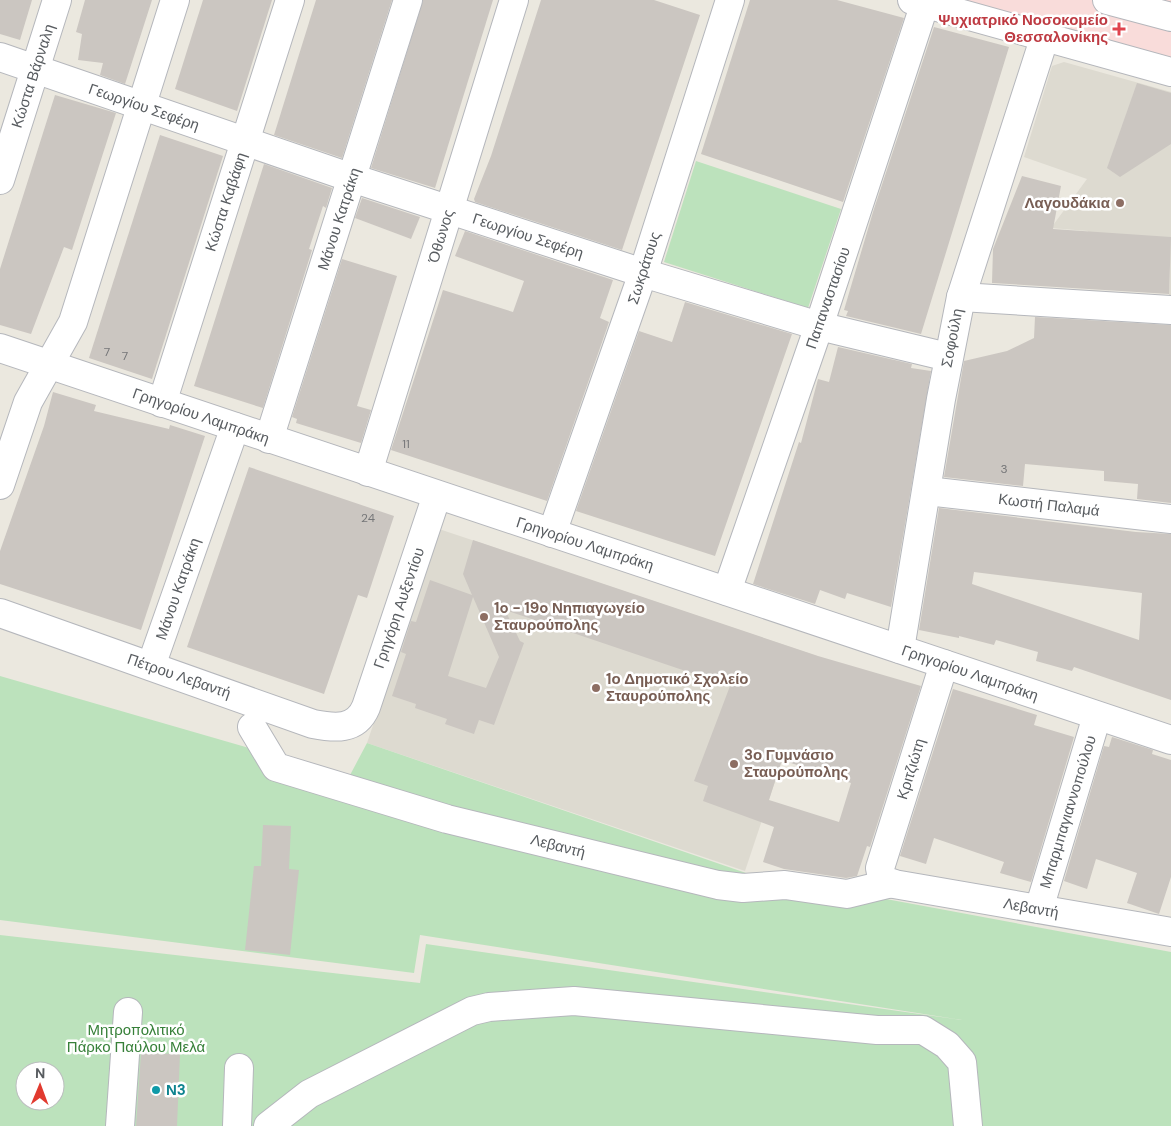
<svg xmlns="http://www.w3.org/2000/svg" width="1171" height="1126" viewBox="0 0 1171 1126" font-family="'DM Sans',sans-serif">
  <style>
    .education { fill: #dddad0 }
    .medical { fill: #f9dcda }
    .green { fill: #bce2bc; fill-rule: evenodd }
    .building { fill: #cbc6c1; fill-rule: evenodd }
    .lines { fill: none; stroke-linecap: round; stroke-linejoin: round }
    .minor-casing { stroke: #b5b7bc; stroke-width: 30 }
    .minor { stroke: #fff; stroke-width: 28 }
    .health-dot { fill: #e0444e; stroke: #fff; stroke-width: 2 }
    .education-dot { fill: #8d6e63; stroke: #fff; stroke-width: 2 }
    .culture-dot { fill: #0f9aa8; stroke: #fff; stroke-width: 2 }
    .labels { text-anchor: middle; dominant-baseline: central; stroke-width: 5; stroke-linejoin: round; paint-order: stroke }
    .number-label { font-size: 12px; fill: #757678 }
    .health-label { font-size: 15px; font-weight: bold; fill: #be3a42; stroke: #fff; text-anchor: end }
    .street-label { font-size: 15px; fill: #585c60; stroke: #fff }
    .education-label { font-size: 15px; font-weight: bold; fill: #785e54; stroke: #fff; text-anchor: start }
    .park-label { font-size: 15px; fill: #378039; stroke: #fff }
    .culture-label { font-size: 15px; font-weight: bold; fill: #0d838f; stroke: #fff; text-anchor: start }
  </style>
  <rect width="100%" height="100%" fill="#ebe8df"/>
  <g class="education">
    <path d="M 1064,62 L 1171,92 L 1171,295 L 1169,295 L 1170,256 L 1154,255 L 1090,242 L 1088,231 L 1051,228 L 1087,179 L 1024,157 L 1052,66 Z"/>
    <path d="M 439,529 L 817,656 L 745,871 L 367,743 Z"/>
  </g>
  <path class="medical" d="M 965,0 L 1171,0 L 1171,58 Z"/>
  <g class="green">
    <path d="M 696,161 L 841,209 L 808,308 L 664,262 Z"/>
    <path d="M 0,676 L 349,777 L 367,743 L 746,873 L 1171,952 L 1171,1126 L 0,1126 L 0,935 L 420,983 L 426,944 L 962,1020 L 420,935 L 414,973 L 0,920 ZM 25,1071 L 55,1071 L 55,1101 L 25,1101 Z"/>
  </g>
  <g class="building">
    <path d="M 0,0 L 32,0 L 20,40 L 0,34 Z"/>
    <path d="M 85,0 L 152,0 L 125,84 L 100,75 L 103,63 L 78,60 L 82,34 L 76,32 Z"/>
    <path d="M 203,0 L 272,0 L 237,111 L 175,89 Z"/>
    <path d="M 316,0 L 392,0 L 342,158 L 274,135 Z"/>
    <path d="M 423,0 L 493,0 L 435,188 L 371,168 Z"/>
    <path d="M 541,0 L 654,0 L 700,15 L 622,250 L 475,202 L 474,199 L 491,156 Z"/>
    <path d="M 750,0 L 837,0 L 904,18 L 843,202 L 701,154 Z"/>
    <path d="M 934,27 L 1009,47 L 921,334 L 846,316 L 848,311 L 844,310 L 873,212 Z"/>
    <path d="M 1137,83 L 1171,93 L 1171,144 L 1120,177 L 1107,168 Z"/>
    <path d="M 55,95 L 116,113 L 72,250 L 64,247 L 31,334 L 0,325 L 0,269 Z"/>
    <path d="M 160,135 L 223,156 L 152,379 L 89,358 Z"/>
    <path d="M 264,164 L 332,188 L 326,208 L 323,206 L 309,249 L 312,250 L 263,408 L 194,386 Z"/>
    <path d="M 1022,176 L 1061,186 L 1053,229 L 1171,237 L 1169,294 L 992,283 L 993,249 Z"/>
    <path d="M 362,198 L 420,217 L 411,239 L 355,218 Z"/>
    <path d="M 465,231 L 613,280 L 600,318 L 609,322 L 547,501 L 391,450 L 443,290 L 513,312 L 524,281 L 455,256 Z"/>
    <path d="M 342,259 L 397,276 L 357,406 L 371,410 L 361,443 L 296,423 L 297,419 L 292,417 Z"/>
    <path d="M 685,302 L 792,334 L 715,556 L 576,511 L 639,331 L 672,342 Z"/>
    <path d="M 1035,317 L 1171,325 L 1171,503 L 1137,499 L 1138,484 L 1104,481 L 1104,471 L 1025,464 L 1023,486 L 944,477 L 964,361 L 1007,351 L 1034,338 Z"/>
    <path d="M 838,347 L 912,364 L 911,368 L 931,371 L 891,607 L 847,593 L 845,599 L 820,590 L 815,604 L 753,584 L 799,442 L 801,443 L 818,379 L 829,382 Z"/>
    <path d="M 53,392 L 96,405 L 94,411 L 169,429 L 170,425 L 205,436 L 141,630 L 0,584 L 0,551 L 44,426 Z"/>
    <path d="M 249,467 L 394,516 L 367,598 L 358,595 L 324,694 L 187,647 Z"/>
    <path d="M 939,508 L 1136,532 L 1171,534 L 1171,700 L 1074,667 L 1072,671 L 1036,661 L 1038,652 L 996,640 L 994,645 L 959,636 L 959,638 L 919,630 ZM 974,572 L 1142,593 L 1139,640 L 972,584 Z"/>
    <path d="M 473,540 L 818,656 L 921,686 L 870,847 L 867,846 L 857,876 L 846,878 L 784,869 L 763,862 L 774,827 L 703,801 L 708,786 L 694,781 L 730,686 L 505,610 L 520,641 L 524,643 L 494,725 L 479,720 L 474,734 L 445,724 L 447,719 L 415,708 L 416,704 L 392,696 L 406,654 L 401,652 L 411,621 L 416,622 L 430,580 L 472,595 L 463,574 ZM 473,597 L 499,657 L 486,688 L 448,676 ZM 782,760 L 851,783 L 839,822 L 769,800 Z"/>
    <path d="M 953,689 L 1037,715 L 1034,725 L 1074,737 L 1031,882 L 1000,873 L 1004,862 L 934,838 L 926,864 L 900,856 Z"/>
    <path d="M 1112,737 L 1153,750 L 1152,754 L 1171,760 L 1171,877 L 1159,914 L 1127,903 L 1137,873 L 1096,859 L 1087,889 L 1064,881 L 1104,746 L 1109,747 Z"/>
    <path d="M 263,825 L 291,826 L 289,869 L 299,870 L 290,955 L 245,950 L 254,866 L 261,866 Z"/>
    <path d="M 141,1053 L 180,1054 L 177,1126 L 136,1126 Z"/>
  </g>
  <g class="lines">
    <g class="minor-casing">
      <g id="minor">
        <path d="M 912,0 L 1171,72"/>
        <path d="M 1107,0 L 1171,17"/>
        <path d="M 0,57 L 352,178 L 643,273 L 819,326 L 948,357"/>
        <path d="M 0,180 L 57,0"/>
        <path d="M 961,297 L 1171,310"/>
        <path d="M 0,348 L 1171,740"/>
        <path d="M 162,403 L 290,0"/>
        <path d="M 269,439 L 408,0"/>
        <path d="M 368,472 L 514,0"/>
        <path d="M 0,485 L 28,402 L 73,322 L 175,0"/>
        <path d="M 927,491 L 1171,519"/>
        <path d="M 552,533 L 643,273 L 730,0"/>
        <path d="M 727,591 L 819,326 L 925,3"/>
        <path d="M 0,613 L 313,724 C 334,728 356,731 366,707 L 437,495"/>
        <path d="M 900,649 L 941,399 L 961,297 L 1045,36"/>
        <path d="M 944,664 L 880,868 L 882,878 L 888,883 L 1171,932"/>
        <path d="M 151,666 L 235,427"/>
        <path d="M 252,727 L 276,767 L 447,819 L 718,885 L 743,888 L 785,885 L 847,894 L 892,883"/>
        <path d="M 1039,909 L 1097,716"/>
        <path d="M 120,1126 L 128,1012"/>
        <path d="M 237,1126 L 239,1068"/>
        <path d="M 268,1126 L 309,1094 L 472,1011 L 489,1007 L 574,1001 L 877,1030 L 923,1030 L 947,1045 L 962,1062 L 968,1126"/>
      </g>
    </g>
    <use href="#minor" class="minor"/>
  </g>
  <path class="health-dot" d="M1116.5 21.5h5v5h5v5h-5v5h-5v-5h-5v-5h5z"/>
  <g class="education-dot">
    <circle cx="1120" cy="203" r="5"/>
    <circle cx="484" cy="617" r="5"/>
    <circle cx="596" cy="688" r="5"/>
    <circle cx="734" cy="764" r="5"/>
  </g>
  <circle class="culture-dot" cx="156" cy="1090" r="5"/>
  <g class="labels">
    <g class="number-label">
      <text x="107" y="352">7</text>
      <text x="125" y="356">7</text>
      <text x="406" y="444">11</text>
      <text x="1004" y="469">3</text>
      <text x="368" y="518">24</text>
    </g>
    <g class="health-label">
      <text x="1108" y="20">Ψυχιατρικό Νοσοκομείο<tspan x="1108" dy="17">Θεσσαλονίκης</tspan></text>
    </g>
    <g class="street-label">
      <text transform="translate(33 76) rotate(-72)">Κώστα Βάρναλη</text>
      <text transform="translate(144 107) rotate(19)">Γεωργίου Σεφέρη</text>
      <text transform="translate(226 202) rotate(-72)">Κώστα Καβάφη</text>
      <text transform="translate(339 219) rotate(-72)">Μάνου Κατράκη</text>
      <text transform="translate(441 236) rotate(-73)">Όθωνος</text>
      <text transform="translate(528 236) rotate(18)">Γεωργίου Σεφέρη</text>
      <text transform="translate(644 268) rotate(-72)">Σωκράτους</text>
      <text transform="translate(828 298) rotate(-71)">Παπαναστασίου</text>
      <text transform="translate(952 338) rotate(-79)">Σοφούλη</text>
      <text transform="translate(201 416) rotate(19)">Γρηγορίου Λαμπράκη</text>
      <text transform="translate(1049 505) rotate(7)">Κωστή Παλαμά</text>
      <text transform="translate(585 544) rotate(18)">Γρηγορίου Λαμπράκη</text>
      <text transform="translate(178 589) rotate(-71)">Μάνου Κατράκη</text>
      <text transform="translate(399 608) rotate(-71)">Γρηγόρη Αυξεντίου</text>
      <text transform="translate(970 673) rotate(19)">Γρηγορίου Λαμπράκη</text>
      <text transform="translate(179 676) rotate(19)">Πέτρου Λεβαντή</text>
      <text transform="translate(911 769) rotate(-73)">Κριτζιώτη</text>
      <text transform="translate(1068 812) rotate(-73)">Μπαρμπαγιαννοπούλου</text>
      <text transform="translate(558 846) rotate(14)">Λεβαντή</text>
      <text transform="translate(1031 908) rotate(10)">Λεβαντή</text>
    </g>
    <g class="education-label">
      <text x="1110" y="203" text-anchor="end">Λαγουδάκια</text>
      <text x="494" y="608">1o - 19o Νηπιαγωγείο<tspan x="494" dy="17">Σταυρούπολης</tspan></text>
      <text x="606" y="679">1ο Δημοτικό Σχολείο<tspan x="606" dy="17">Σταυρούπολης</tspan></text>
      <text x="744" y="755">3ο Γυμνάσιο<tspan x="744" dy="17">Σταυρούπολης</tspan></text>
    </g>
    <g class="park-label">
      <text x="136" y="1030">Μητροπολιτικό<tspan x="136" dy="17">Πάρκο Παύλου Μελά</tspan></text>
    </g>
    <g class="culture-label">
      <text x="166" y="1090">Ν3</text>
    </g>
  </g>
  <g transform="translate(40 1086) rotate(1)"><circle r="24" fill="#ffffff" stroke="#bcbebf"/>
  <path d="M0-4L9 19L0 12L-9 19Z" fill="#e13a2f"/>
  <text y="-8" font-size="14" font-weight="bold" text-anchor="middle" fill="#585c60">N</text>
  </g>
</svg>
